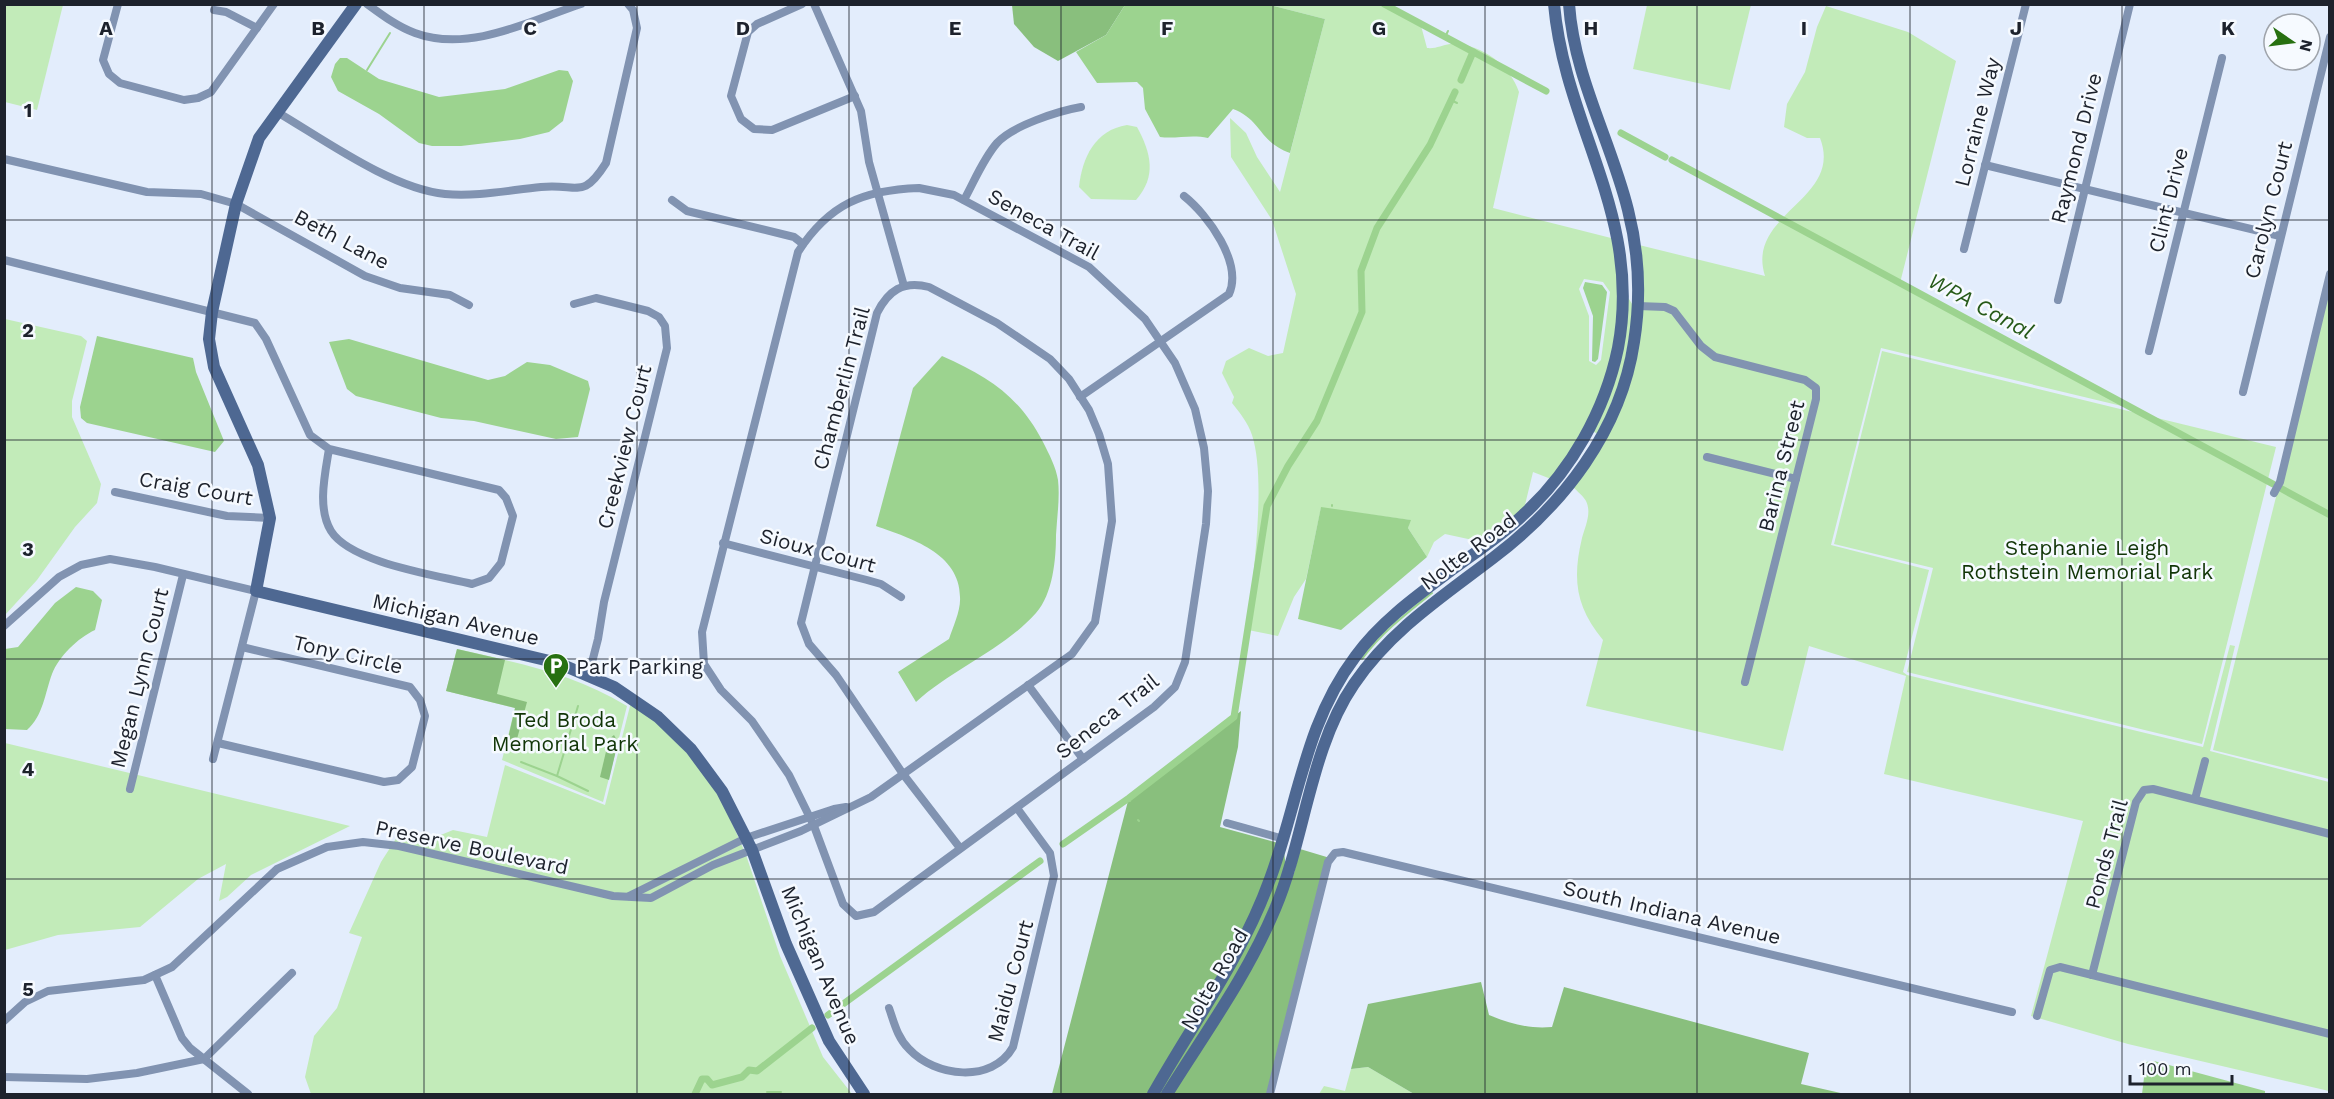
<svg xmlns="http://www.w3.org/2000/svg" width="2334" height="1099" viewBox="0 0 2334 1099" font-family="'Work Sans',sans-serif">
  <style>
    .green { fill: #c2ebb9; fill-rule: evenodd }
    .forest { fill: #89bf7d }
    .water { fill: #9cd38f }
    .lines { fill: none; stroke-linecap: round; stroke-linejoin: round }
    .stream { stroke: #9cd38f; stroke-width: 2 }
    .canal { stroke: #9cd38f; stroke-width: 7 }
    .street { stroke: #8193b1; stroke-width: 8 }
    .secondary { stroke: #4e6892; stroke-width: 12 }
    .grid { fill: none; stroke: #1d222c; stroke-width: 1.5; stroke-opacity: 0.55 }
    .labels { text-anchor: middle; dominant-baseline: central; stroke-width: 5; stroke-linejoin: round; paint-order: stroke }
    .street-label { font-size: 21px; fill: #1d222c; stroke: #f6faff }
    .park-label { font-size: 21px; fill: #113507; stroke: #f6faff }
    .poi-label { font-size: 21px; fill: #1d222c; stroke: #f6faff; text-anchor: start }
    .water-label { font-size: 22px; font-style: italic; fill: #265a19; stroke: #f6faff }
    .grid-label { font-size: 20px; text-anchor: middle; font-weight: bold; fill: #1d222c; stroke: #f6faff; stroke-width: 5; stroke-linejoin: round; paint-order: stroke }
  </style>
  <rect width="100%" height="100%" fill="#e3edfc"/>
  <g class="green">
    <path d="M 5,4 L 63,5 L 37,110 L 5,102 Z"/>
    <path d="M 1270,5 L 1385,5 L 1420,22 L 1427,48 C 1436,49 1442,45 1450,44 C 1480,42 1510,65 1519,92 L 1493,208 L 1615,239 C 1616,258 1620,279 1619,299 C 1616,368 1592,424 1551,479 L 1533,472 L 1524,509 L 1482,542 L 1445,534 L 1434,542 L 1427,557 L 1408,528 L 1410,520 L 1321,508 L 1306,579 L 1294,597 L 1278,636 L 1248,630 C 1252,579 1267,481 1252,435 C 1248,423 1240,413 1232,403 L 1234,397 L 1222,373 L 1226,361 L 1249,348 L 1268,356 L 1283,353 L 1296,294 L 1272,220 L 1231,157 L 1230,118 L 1246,133 L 1257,157 L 1280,192 L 1325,19 ZM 1584,279 L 1603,282 L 1610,292 L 1601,360 L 1596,365 L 1589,361 L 1589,316 L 1579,289 Z"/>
    <path d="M 1647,5 L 1751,5 L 1730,90 L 1633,69 Z"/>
    <path d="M 1826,6 L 1908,32 L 1956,61 L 1900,283 L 2130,408 L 1881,348 L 1831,545 L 1929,570 L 1903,672 L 1907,675 L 2203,747 L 2230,645 L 2235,646 L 2210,751 L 2329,782 L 2329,1091 L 2128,1044 L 2031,1016 L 2083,821 L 1884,774 L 1906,676 L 1809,646 L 1783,751 L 1586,706 L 1603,640 C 1576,607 1572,580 1582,538 C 1585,527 1592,513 1586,501 C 1584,497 1577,491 1573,487 L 1629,380 L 1639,245 L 1765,276 C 1745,213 1844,200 1820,138 L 1807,138 L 1784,127 L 1787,104 L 1805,72 L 1817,27 Z"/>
    <path d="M 1127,125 L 1137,127 C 1151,153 1157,176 1136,200 L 1091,199 L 1079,187 C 1082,158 1095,130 1127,125 Z"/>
    <path d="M 2329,284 L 2329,779 L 2213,750 Z"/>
    <path d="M 1627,296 L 1634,307 L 1622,378 L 1598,434 L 1592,431 Z"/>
    <path d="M 5,319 L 81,336 L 87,341 L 72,401 L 72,417 L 101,484 L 97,503 L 75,527 L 37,580 L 5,615 Z"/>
    <path d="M 1882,351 L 2276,447 L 2202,744 L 1907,672 L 1933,568 L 1834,544 Z"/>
    <path d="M 457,649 C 518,663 573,673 627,706 L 603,802 L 502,760 L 515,708 L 446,691 Z"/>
    <path d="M 631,702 L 673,735 L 720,795 L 746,855 L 780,956 L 823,1057 L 852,1094 L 311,1094 L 305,1077 L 314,1036 L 337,1008 L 362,937 L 349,933 L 381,862 L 397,837 L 421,843 L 453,830 L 487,837 L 505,765 L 605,805 Z"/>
    <path d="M 5,743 L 350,826 L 251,875 L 227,897 L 219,901 L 226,864 L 198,879 L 140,927 L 58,935 L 5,950 Z"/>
    <path d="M 1368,1067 L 1414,1094 L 1319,1094 L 1324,1086 L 1345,1091 L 1351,1069 Z"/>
  </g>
  <g class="forest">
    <path d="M 1012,5 L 1125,5 L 1106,35 L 1058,61 L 1034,47 L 1014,24 Z"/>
    <path d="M 457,649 L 505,660 L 497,694 L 527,702 L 517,739 L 508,748 L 506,747 L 515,708 L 446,691 Z"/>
    <path d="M 1241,711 L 1238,747 L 1220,827 L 1278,843 L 1247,926 L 1148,1094 L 1052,1094 L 1128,801 Z"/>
    <path d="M 614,735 L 618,742 L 609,780 L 600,777 L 609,739 Z"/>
    <path d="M 1300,849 L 1330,858 L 1268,1094 L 1172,1094 L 1294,873 Z"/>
    <path d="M 1284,851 L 1286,869 L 1249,956 L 1163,1094 L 1157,1094 Z"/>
    <path d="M 1481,982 L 1489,1015 C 1511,1024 1529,1029 1552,1027 L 1564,987 L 1809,1053 L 1801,1084 L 1845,1094 L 1414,1094 L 1368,1067 L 1351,1069 L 1368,1004 Z"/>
  </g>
  <g class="water">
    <path d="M 1125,5 L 1270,5 L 1325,19 L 1290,153 C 1258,141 1262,120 1233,109 L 1208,138 C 1191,134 1177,139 1160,137 L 1145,109 L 1143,88 L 1137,82 L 1097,83 L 1076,52 L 1106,35 Z"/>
    <path d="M 340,58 L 347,58 L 379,79 L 439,97 L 505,89 L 559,70 L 568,71 L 573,81 L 563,121 L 549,132 L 520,139 L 461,146 L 432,146 L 419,143 L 379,114 L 338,91 L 331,77 L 335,64 Z"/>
    <path d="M 1585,282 L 1602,285 L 1607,292 L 1598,359 L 1595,362 L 1592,361 L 1593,316 L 1583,288 Z"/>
    <path d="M 97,336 L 193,358 L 196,372 L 224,441 L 215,452 L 87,423 L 81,418 L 80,407 Z"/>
    <path d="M 349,339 L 488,380 L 505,376 L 527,362 L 550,365 L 588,381 L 590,389 L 578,437 L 556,439 L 474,421 L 441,418 L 356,396 L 347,389 L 329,342 Z"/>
    <path d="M 942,356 C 989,377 1019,396 1043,442 C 1049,454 1056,467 1058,480 C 1060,498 1057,517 1056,535 C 1056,559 1053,594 1036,613 C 1003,650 952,669 916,702 L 898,672 L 949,639 C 953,627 961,610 960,597 C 960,553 910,538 876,526 L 913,388 Z"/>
    <path d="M 1321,507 L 1411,520 L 1408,528 L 1427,557 L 1341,630 L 1298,619 Z"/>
    <path d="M 76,587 L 93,591 L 102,600 L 95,630 C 78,638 59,656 52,674 C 45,693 43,716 27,730 L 5,729 L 5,649 L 18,647 L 55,603 Z"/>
    <path d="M 2154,1061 L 2265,1091 L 2265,1094 L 2142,1094 L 2146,1062 Z"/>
  </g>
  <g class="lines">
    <g class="stream">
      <path d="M 1445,37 L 1448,31"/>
      <path d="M 367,70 L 390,33"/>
      <path d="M 1451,100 L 1457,103"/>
      <path d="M 1332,505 L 1332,506"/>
      <path d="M 1362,659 C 1381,633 1407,613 1432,593"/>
      <path d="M 578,706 L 557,776 L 588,791"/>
      <path d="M 521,762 L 557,776"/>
      <path d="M 1129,798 L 1130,801"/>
      <path d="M 1138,820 L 1139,821"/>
      <path d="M 927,944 L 928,945"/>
      <path d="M 767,1092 L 781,1092"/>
    </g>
    <g class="canal">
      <path d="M 1384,4 L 1546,91"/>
      <path d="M 1461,80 L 1473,52"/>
      <path d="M 1621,133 L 1665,157"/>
      <path d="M 1672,160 L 2273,484"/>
      <path d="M 2282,489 L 2330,515"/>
      <path d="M 1063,844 L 1129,798 L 1234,717 L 1267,506 L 1288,466 L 1317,421 L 1362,312 L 1361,271 L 1377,228 L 1430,145 L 1455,92"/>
      <path d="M 828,1015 L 1040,861"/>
      <path d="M 695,1094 L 702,1079 L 707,1079 L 712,1085 L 742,1077 L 749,1070 L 757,1071 L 812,1028"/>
    </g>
    <g class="street">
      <path d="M 118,4 L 103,60 L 109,74 L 120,83 L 184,100 L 198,98 L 211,92 L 274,4"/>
      <path d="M 367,4 C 382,15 398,27 415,33 C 469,53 530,21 581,4"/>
      <path d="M 802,4 L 757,24 L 748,32 L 731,96 L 741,119 L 754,129 L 772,130 L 855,96"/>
      <path d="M 814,4 L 861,111 L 869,162 L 904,286"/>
      <path d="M 214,10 L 226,12 L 257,28"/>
      <path d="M 277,112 C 323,139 392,189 445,194 C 476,197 510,190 541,187 C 578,183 582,201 606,163 L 637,28 L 633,10 L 628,4"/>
      <path d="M 4,159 L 147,192 L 201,194 L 236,204 L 365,276 L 400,288 L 450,295 L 469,305"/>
      <path d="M 1985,165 L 2280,236"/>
      <path d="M 919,188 L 954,195 L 1089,267 L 1145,319 L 1175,363 L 1195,409 L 1204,448 L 1208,491 L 1206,524 L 1185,662 L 1175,687 L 1154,707 L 874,912 L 856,916 L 843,904 L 814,826 L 789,775 L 752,721 L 721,690 L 704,664 L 702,632 L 798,252 C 829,204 863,190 919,188 Z"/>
      <path d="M 672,200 L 687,211 L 794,237 L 803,244"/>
      <path d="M 964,200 C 974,182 983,159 997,143 C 1012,126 1058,111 1081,107"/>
      <path d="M 1964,249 L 2026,4"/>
      <path d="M 4,260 L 255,323 L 266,339 L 310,435 L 329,449 L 499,490 L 506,498 L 513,516 L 501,563 L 489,578 L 472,584 C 436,575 351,563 331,531 C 317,508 325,474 329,449"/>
      <path d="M 2058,300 L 2130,4"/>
      <path d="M 574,304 L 596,298 L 648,311 L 659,317 L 665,326 L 667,348 L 604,602 L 598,639 L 589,674"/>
      <path d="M 1638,306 L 1665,307 L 1674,311 L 1701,346 L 1715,357 L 1805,380 L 1816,388 L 1816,399 L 1745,682"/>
      <path d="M 2149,351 L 2222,58"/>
      <path d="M 2243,392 L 2330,37"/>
      <path d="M 1080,397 L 1229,294 C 1243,263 1208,215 1184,196"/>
      <path d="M 1707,457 L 1796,479"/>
      <path d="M 115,492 L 227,516 L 270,518"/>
      <path d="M 2274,493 L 2280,482 L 2330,274"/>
      <path d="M 723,543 L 867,580 L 881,584 L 901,597"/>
      <path d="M 4,626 L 59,577 L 81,565 L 110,559 L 155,567 L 256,591 L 213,759"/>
      <path d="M 1028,685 L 1083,759"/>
      <path d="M 218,743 L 384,782 L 398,780 L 412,767 L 425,716 L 420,700 L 410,687 L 242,647"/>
      <path d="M 130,789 L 183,575"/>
      <path d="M 2195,799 L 2205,761"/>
      <path d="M 1227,823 L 1284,839"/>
      <path d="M 629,896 L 746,838 L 834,809 L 846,807"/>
      <path d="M 155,975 L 182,1038 L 190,1048 L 248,1094"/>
      <path d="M 2092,975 L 2136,802 L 2144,790 L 2153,789 L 2330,834"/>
      <path d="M 889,1008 C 894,1022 897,1037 909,1049 C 935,1077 992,1084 1013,1047 L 1054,876 L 1050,853 L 1017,808"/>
      <path d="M 2037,1016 L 2050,970 L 2060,967 L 2330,1034"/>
      <path d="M 4,1021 L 25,1002 L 48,991 L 144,980 L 172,967 L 277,869 L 327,847 L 363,842 L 399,846 L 613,896 L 651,898 L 713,865 L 801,831 L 871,797 L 1072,654 L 1095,622 L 1112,521 L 1108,464 L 1099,434 L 1089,410 L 1069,379 L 1050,359 L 997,323 L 929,287 C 903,280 888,291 877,313 L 801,623 L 809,644 L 836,675 L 903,774 L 960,848"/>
      <path d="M 4,1077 L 87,1079 L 137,1073 L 204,1059 L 292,973"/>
      <path d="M 1270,1094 L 1328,862 L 1335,853 L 1343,852 L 2012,1012"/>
    </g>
    <g class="secondary">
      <path d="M 356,4 L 259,138 L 236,204 L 212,312 L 209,339 L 214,367 L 258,465 L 270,518 L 256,591 L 558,663 L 614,687 L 658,717 L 691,749 L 722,791 L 752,850 L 786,944 L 829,1041 L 864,1094"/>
      <path d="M 1153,1094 C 1193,1023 1242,957 1270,879 C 1298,804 1305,723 1355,657 C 1381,621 1418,595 1453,569 C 1476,552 1502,535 1523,515 C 1571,471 1605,411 1618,348 C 1643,216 1565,128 1554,4"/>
      <path d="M 1167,1094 C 1205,1033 1247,976 1275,909 C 1305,838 1310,748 1354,684 C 1391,630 1442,597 1493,558 C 1563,505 1621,431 1634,342 C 1641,298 1639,253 1628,210 C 1611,141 1574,77 1569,4"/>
    </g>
  </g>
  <path class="grid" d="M 212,4 L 212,1094M 424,4 L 424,1094M 637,4 L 637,1094M 849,4 L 849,1094M 1061,4 L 1061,1094M 1273,4 L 1273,1094M 1485,4 L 1485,1094M 1697,4 L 1697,1094M 1910,4 L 1910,1094M 2122,4 L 2122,1094M 4,220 L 2330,220M 4,440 L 2330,440M 4,659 L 2330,659M 4,879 L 2330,879"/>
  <defs>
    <g id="parking-pin" transform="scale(1.35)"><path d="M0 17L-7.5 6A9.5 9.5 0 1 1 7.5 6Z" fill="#277011" stroke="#f6faff"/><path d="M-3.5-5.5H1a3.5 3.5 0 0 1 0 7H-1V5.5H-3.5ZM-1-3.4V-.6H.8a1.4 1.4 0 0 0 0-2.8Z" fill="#fff"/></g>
  </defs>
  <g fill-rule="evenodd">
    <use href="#parking-pin" x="556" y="666"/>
  </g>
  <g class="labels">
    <g class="street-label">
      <text transform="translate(1977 122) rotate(-76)">Lorraine Way</text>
      <text transform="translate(2076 148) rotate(-76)">Raymond Drive</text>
      <text transform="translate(2168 200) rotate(-76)">Clint Drive</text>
      <text transform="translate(2268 210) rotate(-76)">Carolyn Court</text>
      <text transform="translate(1044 224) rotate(29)">Seneca Trail</text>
      <text transform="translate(342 239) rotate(28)">Beth Lane</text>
      <text transform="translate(841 388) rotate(-75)">Chamberlin Trail</text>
      <text transform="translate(624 447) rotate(-76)">Creekview Court</text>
      <text transform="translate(1781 466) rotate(-76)">Barina Street</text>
      <text transform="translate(196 488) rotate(10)">Craig Court</text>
      <text transform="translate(818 550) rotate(15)">Sioux Court</text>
      <text transform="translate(1468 551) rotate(-37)">Nolte Road</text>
      <text transform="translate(456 619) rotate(13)">Michigan Avenue</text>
      <text transform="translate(348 654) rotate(13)">Tony Circle</text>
      <text transform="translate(139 678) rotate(-76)">Megan Lynn Court</text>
      <text transform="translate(1107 716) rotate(-38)">Seneca Trail</text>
      <text transform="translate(472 847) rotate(12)">Preserve Boulevard</text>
      <text transform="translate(2106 854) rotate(-75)">Ponds Trail</text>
      <text transform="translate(1672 912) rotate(13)">South Indiana Avenue</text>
      <text transform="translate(821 965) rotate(67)">Michigan Avenue</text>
      <text transform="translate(1214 979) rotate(-60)">Nolte Road</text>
      <text transform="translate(1010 981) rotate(-75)">Maidu Court</text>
    </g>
    <g class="park-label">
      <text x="2087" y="547">Stephanie Leigh<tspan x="2087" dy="24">Rothstein Memorial Park</tspan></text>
      <text x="565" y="719">Ted Broda<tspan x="565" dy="24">Memorial Park</tspan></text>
    </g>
    <g class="poi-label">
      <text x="576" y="666">Park Parking</text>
    </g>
    <g class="water-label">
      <text transform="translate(1981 306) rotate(28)">WPA Canal</text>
    </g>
  </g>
  <g class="grid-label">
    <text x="106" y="35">A</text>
    <text x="318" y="35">B</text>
    <text x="530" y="35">C</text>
    <text x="743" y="35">D</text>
    <text x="955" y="35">E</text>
    <text x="1167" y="35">F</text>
    <text x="1379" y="35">G</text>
    <text x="1591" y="35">H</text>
    <text x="1804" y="35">I</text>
    <text x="2016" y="35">J</text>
    <text x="2228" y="35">K</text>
    <text x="28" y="117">1</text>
    <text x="28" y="337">2</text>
    <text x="28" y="556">3</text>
    <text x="28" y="776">4</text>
    <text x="28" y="996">5</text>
  </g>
  <rect width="2334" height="1099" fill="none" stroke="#1d222c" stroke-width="12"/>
  <g transform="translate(2292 42) rotate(104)"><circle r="28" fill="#f6faff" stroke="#9fa4ab" stroke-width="1.5"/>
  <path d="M0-4.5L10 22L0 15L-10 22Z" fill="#277011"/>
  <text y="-9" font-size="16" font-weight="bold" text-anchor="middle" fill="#1d222c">N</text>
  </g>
  <path d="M2130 1075v9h102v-9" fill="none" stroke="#1d222c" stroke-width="3"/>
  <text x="2139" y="1075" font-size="18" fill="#1d222c" stroke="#f6faff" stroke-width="4.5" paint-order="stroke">100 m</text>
</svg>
